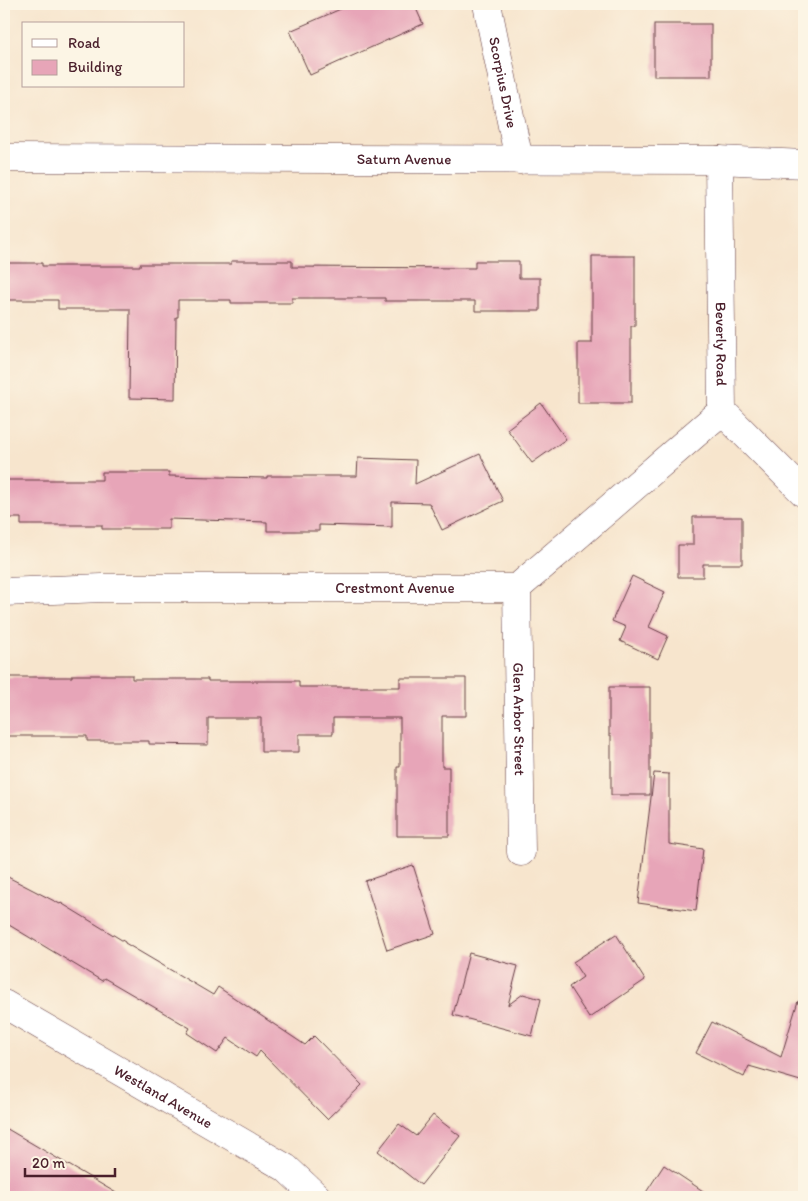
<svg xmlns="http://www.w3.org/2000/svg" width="808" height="1201" viewBox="0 0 808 1201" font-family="Itim,sans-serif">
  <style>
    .building { fill: #e7a5b8 }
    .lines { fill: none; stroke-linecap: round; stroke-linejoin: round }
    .minor-casing { stroke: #643d43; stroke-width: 29 }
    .minor { stroke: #fff; stroke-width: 28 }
    .labels { text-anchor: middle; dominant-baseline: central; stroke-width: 4; stroke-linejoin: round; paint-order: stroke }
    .street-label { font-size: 15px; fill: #4a1f2b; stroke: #fcf5e5 }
  </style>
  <rect width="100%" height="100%" fill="#fcf5e5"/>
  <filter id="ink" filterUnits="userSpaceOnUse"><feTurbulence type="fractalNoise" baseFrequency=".02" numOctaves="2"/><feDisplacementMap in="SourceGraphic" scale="10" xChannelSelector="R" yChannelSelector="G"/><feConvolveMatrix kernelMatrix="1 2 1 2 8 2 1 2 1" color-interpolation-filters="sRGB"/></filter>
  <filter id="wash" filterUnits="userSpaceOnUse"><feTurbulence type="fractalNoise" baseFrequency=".0096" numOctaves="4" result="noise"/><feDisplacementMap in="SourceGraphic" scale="20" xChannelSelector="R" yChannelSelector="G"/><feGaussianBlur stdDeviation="1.12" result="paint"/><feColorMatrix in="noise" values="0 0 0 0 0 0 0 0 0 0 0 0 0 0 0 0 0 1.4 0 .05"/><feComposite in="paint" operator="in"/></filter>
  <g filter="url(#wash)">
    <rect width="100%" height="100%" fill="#f7e5cd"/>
    <g id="blocks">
      <g class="building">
        <path d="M 352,4 L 414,4 L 423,24 L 310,75 L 290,31 Z"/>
        <rect x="654" y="24" width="57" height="52"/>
        <path d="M 592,256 L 635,256 L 635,326 L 631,326 L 631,403 L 578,403 L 578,343 L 592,343 Z"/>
        <path d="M 231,261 L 292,261 L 292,267 L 475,268 L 475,261 L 519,261 L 519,278 L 540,278 L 540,311 L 475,311 L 475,301 L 385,301 L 385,298 L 292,298 L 292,303 L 231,303 L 231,300 L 178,300 L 178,317 L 176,317 L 175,399 L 129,398 L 130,309 L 58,309 L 58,300 L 4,300 L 4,263 L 42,263 L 42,266 L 140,266 L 140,264 L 231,264 Z"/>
        <path d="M 541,403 L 566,439 L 532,463 L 507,429 Z"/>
        <path d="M 480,454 L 503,501 L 442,530 L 429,503 L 392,502 L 392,527 L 319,525 L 319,531 L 267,531 L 267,522 L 169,519 L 169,529 L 102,529 L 102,525 L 21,525 L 21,518 L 4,518 L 4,480 L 102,480 L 102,472 L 169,472 L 169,476 L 267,478 L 267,476 L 357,476 L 358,458 L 416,460 L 415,484 Z"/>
        <path d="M 693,517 L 742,517 L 742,564 L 703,564 L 703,577 L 678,577 L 678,545 L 693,545 Z"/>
        <path d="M 632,576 L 665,592 L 649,627 L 668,636 L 658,659 L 620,641 L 626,627 L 612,621 Z"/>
        <path d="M 72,675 L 132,675 L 132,679 L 208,679 L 208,681 L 299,681 L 299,687 L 400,687 L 400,678 L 466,678 L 466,716 L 442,716 L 442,767 L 449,767 L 449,836 L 397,836 L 397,767 L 400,767 L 400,718 L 333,718 L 333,734 L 299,734 L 299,752 L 261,752 L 261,718 L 208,718 L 208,745 L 149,744 L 149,741 L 87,741 L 87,736 L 4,736 L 4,677 L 72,677 Z"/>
        <path d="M 609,687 L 650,687 L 650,795 L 611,795 L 611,735 L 609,735 Z"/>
        <path d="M 654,773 L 669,774 L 669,844 L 703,849 L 696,911 L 638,903 Z"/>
        <path d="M 413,865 L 435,934 L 387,950 L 365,881 Z"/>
        <path d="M 4,875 L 60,904 L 61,903 L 125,942 L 125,943 L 213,995 L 218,987 L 305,1045 L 314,1036 L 362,1085 L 327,1119 L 260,1051 L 256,1057 L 228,1038 L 217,1053 L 187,1033 L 190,1028 L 104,978 L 102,981 L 4,922 Z"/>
        <path d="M 616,934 L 645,980 L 589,1018 L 569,987 L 583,977 L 573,962 Z"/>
        <path d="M 469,953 L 518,966 L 508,1005 L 523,994 L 541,999 L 532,1036 L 453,1015 Z"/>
        <path d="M 798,1001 L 804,1002 L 804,1082 L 749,1066 L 744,1077 L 696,1053 L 712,1022 L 781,1057 Z"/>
        <path d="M 433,1115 L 460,1136 L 421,1185 L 378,1151 L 399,1124 L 416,1136 Z"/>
        <path d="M 4,1127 L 123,1197 L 4,1197 Z"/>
        <path d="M 664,1165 L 712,1197 L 643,1197 Z"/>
      </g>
    </g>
  </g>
  <g filter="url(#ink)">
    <use href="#blocks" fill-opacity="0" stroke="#643d43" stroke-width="1"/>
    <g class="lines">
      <g class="minor-casing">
        <g id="minor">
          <path id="s1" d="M 487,4 L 519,160"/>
          <path id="s2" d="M 4,158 L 719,160 L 804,164"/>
          <path id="s3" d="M 719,160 L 722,411 L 804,493"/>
          <path id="s4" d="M 517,588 L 521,852"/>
          <path id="s5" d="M 4,592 L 102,588 L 517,588 L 722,411"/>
          <path id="s6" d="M 4,1004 L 286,1168 L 317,1197"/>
        </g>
      </g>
      <use href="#minor" class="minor"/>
    </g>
  </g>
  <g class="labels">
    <g class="street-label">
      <text stroke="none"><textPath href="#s1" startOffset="80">Scorpius Drive</textPath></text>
      <text stroke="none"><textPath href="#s2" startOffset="400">Saturn Avenue</textPath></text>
      <text stroke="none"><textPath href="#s3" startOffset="184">Beverly Road</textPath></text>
      <text stroke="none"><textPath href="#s5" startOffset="391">Crestmont Avenue</textPath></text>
      <text stroke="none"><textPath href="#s4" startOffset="131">Glen Arbor Street</textPath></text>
      <text stroke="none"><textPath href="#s6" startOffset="184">Westland Avenue</textPath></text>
    </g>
  </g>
  <rect width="808" height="1201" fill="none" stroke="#fcf5e5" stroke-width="20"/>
  <rect x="22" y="22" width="162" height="65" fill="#fcf5e5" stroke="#b59f9b"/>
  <rect x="32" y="39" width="25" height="8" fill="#ffffff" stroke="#b59f9b"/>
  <text x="68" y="48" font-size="15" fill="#4a1f2b">Road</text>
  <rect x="32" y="60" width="25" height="15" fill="#e7a5b8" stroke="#b59f9b"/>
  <text x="68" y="72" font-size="15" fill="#4a1f2b">Building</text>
  <path d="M25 1168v8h90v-8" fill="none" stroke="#4a1f2b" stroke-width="2.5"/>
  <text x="32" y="1168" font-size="15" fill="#4a1f2b" stroke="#fcf5e5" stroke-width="4" paint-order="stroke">20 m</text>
</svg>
